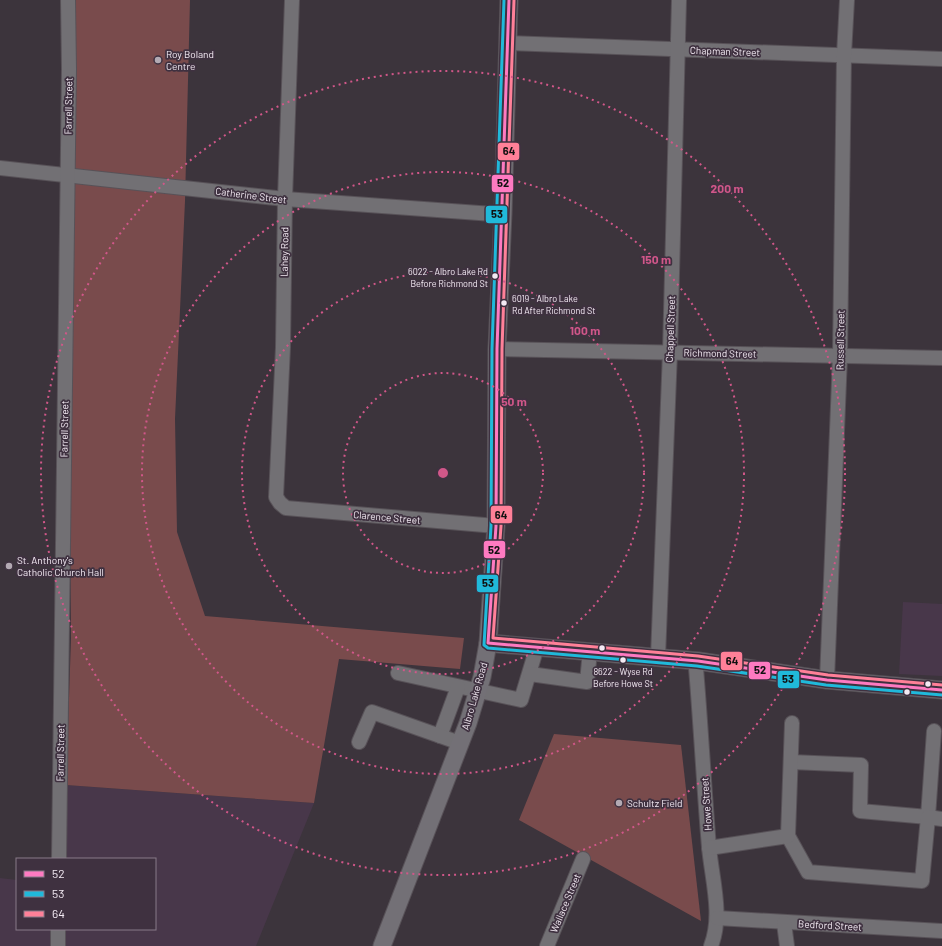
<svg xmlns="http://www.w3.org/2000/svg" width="942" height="946" viewBox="0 0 942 946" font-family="Barlow,sans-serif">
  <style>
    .built { fill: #48374a }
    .green { fill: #794b4c }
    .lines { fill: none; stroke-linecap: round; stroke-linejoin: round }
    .minor-casing { stroke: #585258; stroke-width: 16 }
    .major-casing { stroke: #585258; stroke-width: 19 }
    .minor { stroke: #727074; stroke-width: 14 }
    .major { stroke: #737076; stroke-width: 17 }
    .bus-1-casing { stroke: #3f3140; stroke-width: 6 }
    .bus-2-casing { stroke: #3f3140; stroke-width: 6 }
    .bus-3-casing { stroke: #3f3140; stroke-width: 6 }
    .bus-1 { stroke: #fe7ac1; stroke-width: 3 }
    .bus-2 { stroke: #20b9da; stroke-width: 3 }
    .bus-3 { stroke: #ff8098; stroke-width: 3 }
    .ring { fill: none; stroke: #d15789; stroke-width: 2; stroke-dasharray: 2 4 }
    .poi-dot { fill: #b3aab3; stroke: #3f3140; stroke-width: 1.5 }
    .bus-dot { fill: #f3eaf3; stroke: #3f3140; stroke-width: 1.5 }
    .labels { text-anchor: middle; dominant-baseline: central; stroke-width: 3.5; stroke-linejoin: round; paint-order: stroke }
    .bus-label { font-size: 9px; fill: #f3eaf3; stroke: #3f3140; text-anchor: end }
    .street-label { font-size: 10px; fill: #f3eaf3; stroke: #3f3140 }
    .poi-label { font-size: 10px; fill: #f3eaf3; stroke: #3f3140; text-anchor: start }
    .centre { fill: #d15789; stroke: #3f3140; stroke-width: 2 }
    .ring-label { font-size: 12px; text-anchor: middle; font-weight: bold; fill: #d15789; stroke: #3f3140; stroke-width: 3.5; stroke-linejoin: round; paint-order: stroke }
    .line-badge { stroke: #3f3140; stroke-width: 1.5 }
    .pale-badge-label { font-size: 11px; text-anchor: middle; font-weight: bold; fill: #111 }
  </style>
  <rect width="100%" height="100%" fill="#3c343c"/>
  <g class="built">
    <path d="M 903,602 L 942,604 L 942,676 L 899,674 Z"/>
    <path d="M 66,785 L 314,803 L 256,946 L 0,946 L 0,878 L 17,880 L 17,929 L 155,929 L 155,859 L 66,859 Z"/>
  </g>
  <g class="green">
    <path d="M 71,0 L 190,0 L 185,201 L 175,419 L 177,532 L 205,616 L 464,638 L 460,669 L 339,659 L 314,803 L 66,785 L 71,639 L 68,188 Z"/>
    <path d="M 554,734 L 681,745 L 701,921 L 519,820 Z"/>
  </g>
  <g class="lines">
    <g class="minor-casing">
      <g id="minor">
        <path d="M 292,0 L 285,199 L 283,347 L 276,497 L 280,503 L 286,508 L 496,526"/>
        <path d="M 508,43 L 942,59"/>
        <path d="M 0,168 L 285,199 L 493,214 L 503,213"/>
        <path d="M 497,349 L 942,358"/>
        <path d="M 658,657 L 670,352 L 679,0"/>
        <path d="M 698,661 L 696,668 C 701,728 704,787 709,847 C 712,880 723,915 711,946"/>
        <path d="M 398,673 L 521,700 L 537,647"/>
        <path d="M 530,674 L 587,682 L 590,651"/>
        <path d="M 827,680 L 840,356 L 844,55 L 847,0"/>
        <path d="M 440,736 L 458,687"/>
        <path d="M 359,742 L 372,712 L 460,743"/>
        <path d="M 791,762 L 861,765 L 860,811 L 928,817 L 934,731"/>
        <path d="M 788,836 L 808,872 L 922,881 L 928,817 L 942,819"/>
        <path d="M 709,848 L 788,836 L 792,723"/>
        <path d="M 59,859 L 69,69 L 68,0"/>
        <path d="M 717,918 L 942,931"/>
        <path d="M 784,923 L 787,946"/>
        <path d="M 58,946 L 58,929"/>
        <path d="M 547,946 L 583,859"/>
      </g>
    </g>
    <g class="major-casing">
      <g id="major">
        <path d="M 488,643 L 698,661 L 827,680 L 942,690"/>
        <path d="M 382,946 L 468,723 L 482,677 L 488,643 L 496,526 L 497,349 L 503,213 L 509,0"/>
      </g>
    </g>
    <use href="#minor" class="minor"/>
    <use href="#major" class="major"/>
    <g class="bus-1-casing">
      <path id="bus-1" d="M 509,0 L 497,349 L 496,526 L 488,643 L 698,661 L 827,680 L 942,690"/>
    </g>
    <g class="bus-2-casing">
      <path id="bus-2" d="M 504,0 L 492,349 L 491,526 L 484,645 L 488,648 L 697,666 L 826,685 L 942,695"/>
    </g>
    <g class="bus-3-casing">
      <path id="bus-3" d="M 514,0 L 502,349 L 501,526 L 493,638 L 698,656 L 828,675 L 942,685"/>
    </g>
    <use href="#bus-1" class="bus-1"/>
    <use href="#bus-2" class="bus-2"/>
    <use href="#bus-3" class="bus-3"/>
  </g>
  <g class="ring">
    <circle cx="443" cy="473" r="100"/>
    <circle cx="443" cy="473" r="201"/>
    <circle cx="443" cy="473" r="301"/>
    <circle cx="443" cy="473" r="402"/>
  </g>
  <g class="poi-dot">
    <circle cx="158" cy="60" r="4"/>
    <circle cx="9" cy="566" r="4"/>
    <circle cx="619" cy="803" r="4"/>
  </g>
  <g class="bus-dot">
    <circle cx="495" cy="276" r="3.5"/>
    <circle cx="504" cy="303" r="3.5"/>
    <circle cx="602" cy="648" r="3.5"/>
    <circle cx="623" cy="660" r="3.5"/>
    <circle cx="928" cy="684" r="3.5"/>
    <circle cx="907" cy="692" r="3.5"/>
  </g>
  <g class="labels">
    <g class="bus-label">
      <text x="488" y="271">6022 - Albro Lake Rd<tspan x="488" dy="12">Before Richmond St</tspan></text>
      <text x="512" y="298" text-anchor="start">6019 - Albro Lake<tspan x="512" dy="12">Rd After Richmond St</tspan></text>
      <text x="623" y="671" text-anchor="middle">8622 - Wyse Rd<tspan x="623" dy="12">Before Howe St</tspan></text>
    </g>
    <g class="street-label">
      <text transform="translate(725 51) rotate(2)">Chapman Street</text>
      <text transform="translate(68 106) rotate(-89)">Farrell Street</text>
      <text transform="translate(251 195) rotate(7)">Catherine Street</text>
      <text transform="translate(284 252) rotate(-89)">Lahey Road</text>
      <text transform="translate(670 329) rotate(-88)">Chappell Street</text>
      <text transform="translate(840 340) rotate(-89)">Russell Street</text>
      <text transform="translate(720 353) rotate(1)">Richmond Street</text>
      <text transform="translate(64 429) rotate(-89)">Farrell Street</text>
      <text transform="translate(387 517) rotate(5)">Clarence Street</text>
      <text transform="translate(474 696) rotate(-74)">Albro Lake Road</text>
      <text transform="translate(60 753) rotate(-89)">Farrell Street</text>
      <text transform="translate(706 804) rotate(-94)">Howe Street</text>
      <text transform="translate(565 903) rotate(-67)">Wallace Street</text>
      <text transform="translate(830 925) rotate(3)">Bedford Street</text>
    </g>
    <g class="poi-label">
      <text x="166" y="54">Roy Boland<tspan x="166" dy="12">Centre</tspan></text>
      <text x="17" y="560">St. Anthony's<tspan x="17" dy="12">Catholic Church Hall</tspan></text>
      <text x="627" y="803">Schultz Field</text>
    </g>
  </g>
  <circle cx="443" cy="473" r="6" class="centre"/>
  <g class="ring-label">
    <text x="727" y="193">200 m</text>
    <text x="656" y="264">150 m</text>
    <text x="585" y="335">100 m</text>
    <text x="514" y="406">50 m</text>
  </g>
  <g class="line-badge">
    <rect x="497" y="142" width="23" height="19" rx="4" fill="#ff8098"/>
    <rect x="491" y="174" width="23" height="19" rx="4" fill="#fe7ac1"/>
    <rect x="485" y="205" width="23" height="19" rx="4" fill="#20b9da"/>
    <rect x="490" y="505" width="23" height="19" rx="4" fill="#ff8098"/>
    <rect x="483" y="540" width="23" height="19" rx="4" fill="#fe7ac1"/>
    <rect x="476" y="574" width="23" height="19" rx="4" fill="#20b9da"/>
    <rect x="720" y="651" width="23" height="20" rx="4" fill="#ff8098"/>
    <rect x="748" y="661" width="23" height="19" rx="4" fill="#fe7ac1"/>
    <rect x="777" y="670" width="23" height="19" rx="4" fill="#20b9da"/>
  </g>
  <g class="pale-badge-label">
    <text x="509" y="155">64</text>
    <text x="503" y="187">52</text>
    <text x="497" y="218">53</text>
    <text x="501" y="519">64</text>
    <text x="494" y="554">52</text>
    <text x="488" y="587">53</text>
    <text x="732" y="665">64</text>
    <text x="760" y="674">52</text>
    <text x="788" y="683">53</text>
  </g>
  <rect x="16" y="858" width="140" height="72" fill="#3f3140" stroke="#877b88"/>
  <rect x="24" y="871" width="20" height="6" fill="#fe7ac1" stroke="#877b88"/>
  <text x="52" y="878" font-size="12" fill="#f3eaf3">52</text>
  <rect x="24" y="891" width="20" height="6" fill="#20b9da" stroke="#877b88"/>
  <text x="52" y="898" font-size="12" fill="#f3eaf3">53</text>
  <rect x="24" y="911" width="20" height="6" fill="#ff8098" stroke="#877b88"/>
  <text x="52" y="918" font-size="12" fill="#f3eaf3">64</text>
</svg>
